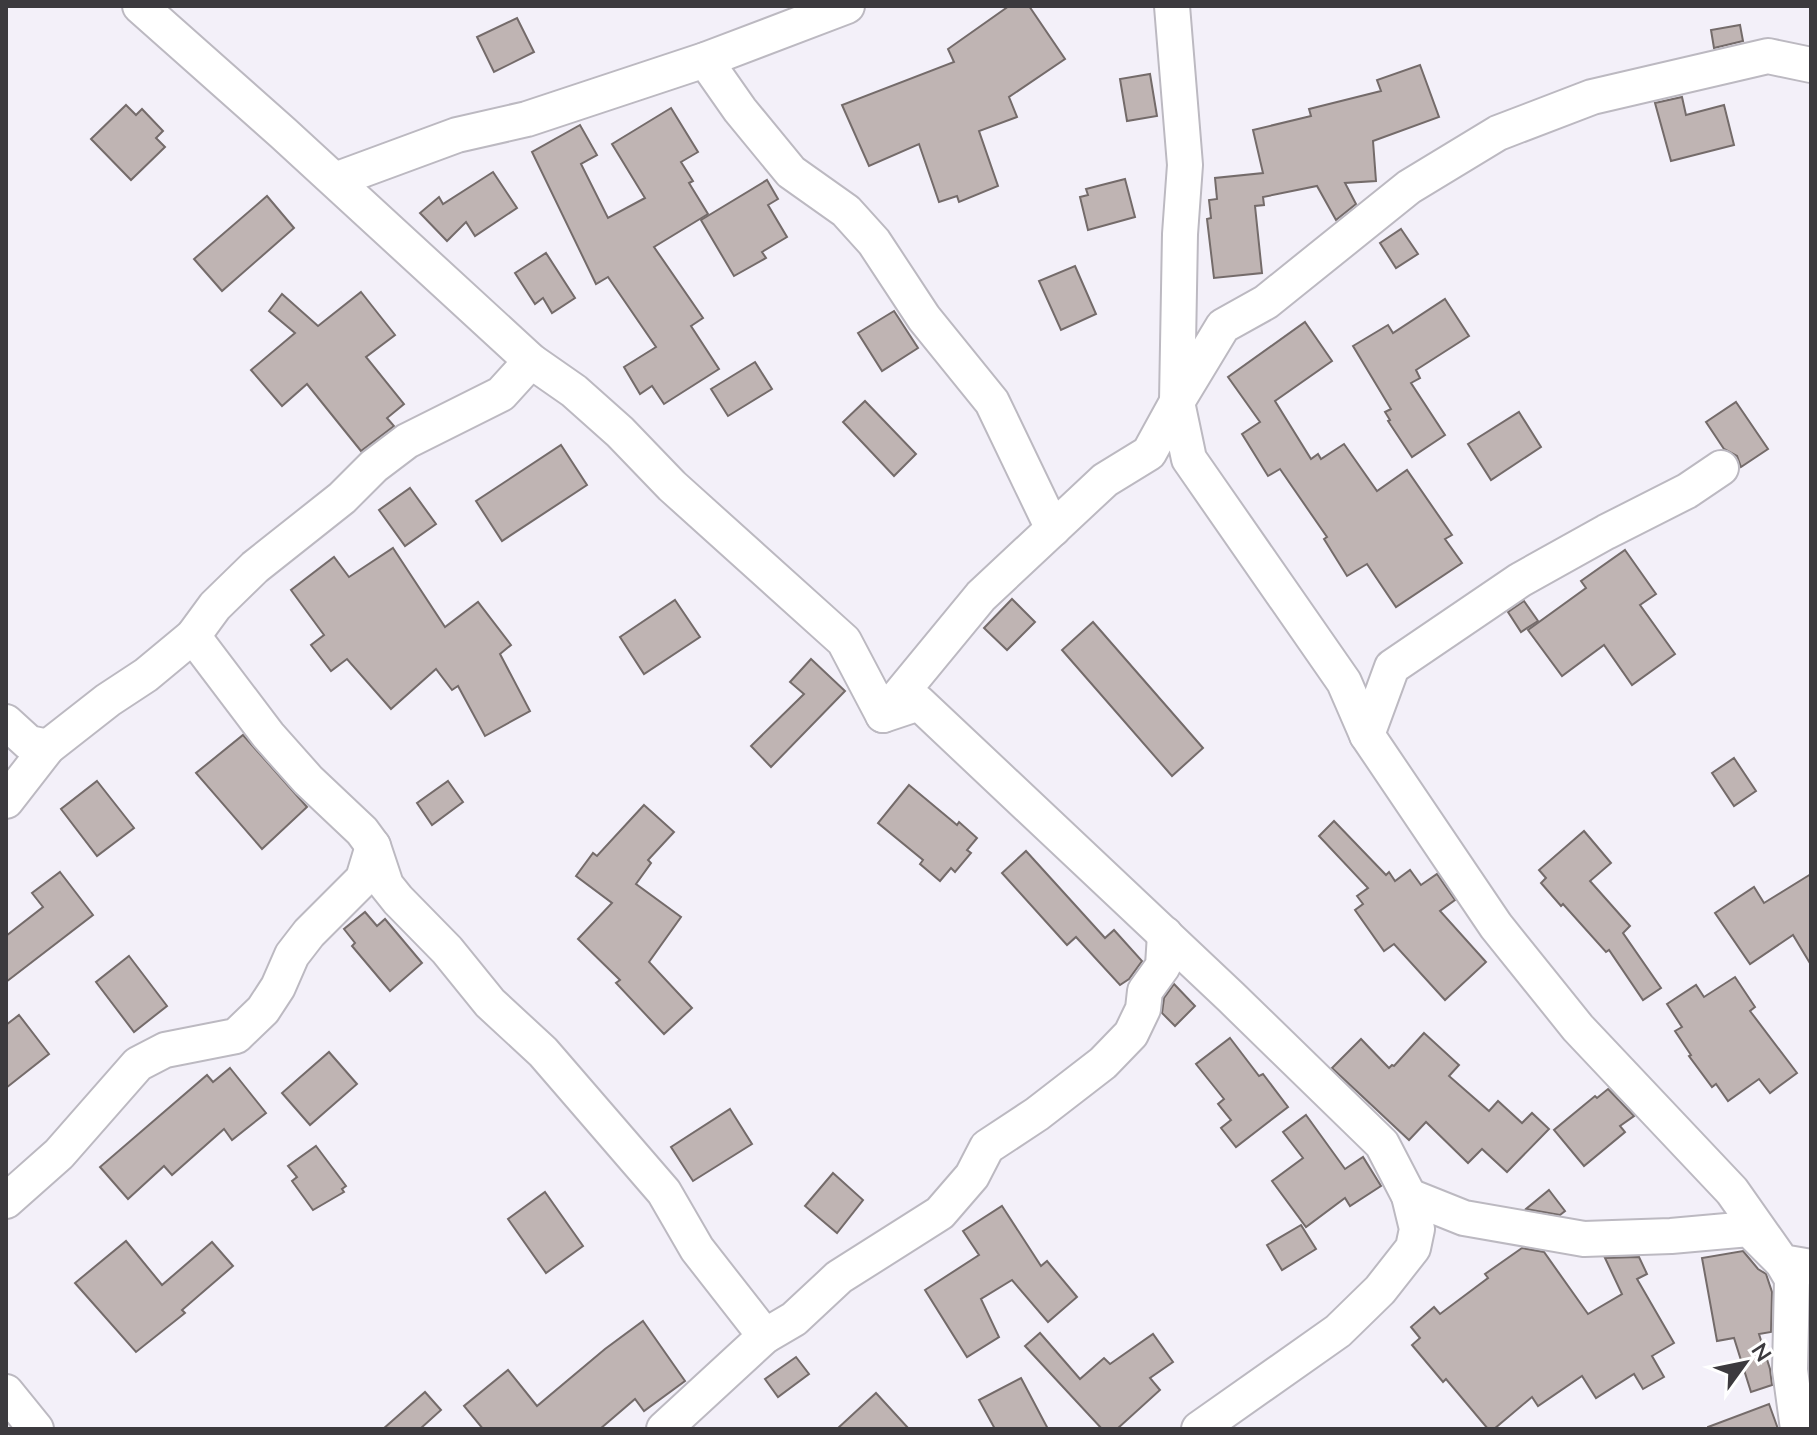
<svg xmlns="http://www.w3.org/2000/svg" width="1817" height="1435" viewBox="0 0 1817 1435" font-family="Mulish,sans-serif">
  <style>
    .building { fill: #bfb4b3; stroke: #746b6a; stroke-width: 2 }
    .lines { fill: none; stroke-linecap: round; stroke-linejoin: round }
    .minor-casing { stroke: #bcb9c1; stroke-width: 38 }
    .minor { stroke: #fff; stroke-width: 34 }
  </style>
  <rect width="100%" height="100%" fill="#f3f0f9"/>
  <g class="building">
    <path d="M 1009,6 L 1029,6 L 1065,59 L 1009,97 L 1017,117 L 979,131 L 998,186 L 959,202 L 957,196 L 939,202 L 919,144 L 869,166 L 842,105 L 954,62 L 948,49 Z"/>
    <path d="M 517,18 L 534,52 L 494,72 L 477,37 Z"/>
    <path d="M 1740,25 L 1743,41 L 1714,48 L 1711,30 Z"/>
    <path d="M 1420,65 L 1439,117 L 1373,141 L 1376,181 L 1345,183 L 1356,204 L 1336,220 L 1317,186 L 1263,197 L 1264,205 L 1255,206 L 1262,273 L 1214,278 L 1207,219 L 1211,218 L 1209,200 L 1217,199 L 1215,178 L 1263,173 L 1253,130 L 1311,116 L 1309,109 L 1381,91 L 1377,80 Z"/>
    <path d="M 1150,74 L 1157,116 L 1127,121 L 1120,79 Z"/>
    <path d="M 1682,97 L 1686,115 L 1724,105 L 1734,145 L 1671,161 L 1655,103 Z"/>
    <path d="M 126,105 L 136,115 L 142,109 L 163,131 L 156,138 L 165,147 L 131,180 L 91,139 Z"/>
    <path d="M 671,108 L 698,152 L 681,162 L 693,181 L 689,183 L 708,214 L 654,247 L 703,318 L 691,326 L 719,369 L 664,404 L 652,386 L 640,394 L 624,367 L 656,347 L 608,277 L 596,284 L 532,152 L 580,125 L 597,155 L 581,164 L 608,218 L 645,198 L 612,144 Z"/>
    <path d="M 493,172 L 517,208 L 475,236 L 466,222 L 447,241 L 420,213 L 439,197 L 443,204 Z"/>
    <path d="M 1125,179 L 1135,217 L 1088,230 L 1080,197 L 1088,195 L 1086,189 Z"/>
    <path d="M 767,180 L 778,199 L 768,205 L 787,237 L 762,252 L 766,258 L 734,276 L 701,220 Z"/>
    <path d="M 267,196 L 294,228 L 222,291 L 194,259 Z"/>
    <path d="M 1401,229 L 1418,254 L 1396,268 L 1380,243 Z"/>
    <path d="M 546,253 L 575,298 L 552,313 L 543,298 L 535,304 L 515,273 Z"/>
    <path d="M 1075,266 L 1096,314 L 1061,330 L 1039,281 Z"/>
    <path d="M 361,292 L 395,335 L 366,357 L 404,404 L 387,418 L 394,426 L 361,451 L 307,384 L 282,406 L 251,370 L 295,333 L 269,311 L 282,294 L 318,326 Z"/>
    <path d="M 1445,299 L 1469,336 L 1416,370 L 1420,378 L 1411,383 L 1445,435 L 1412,457 L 1388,421 L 1390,420 L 1385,412 L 1391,409 L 1353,346 L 1388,325 L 1393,333 Z"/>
    <path d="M 894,311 L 918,348 L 882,371 L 858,333 Z"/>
    <path d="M 1305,322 L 1332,361 L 1275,401 L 1311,459 L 1318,454 L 1321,459 L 1344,444 L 1377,491 L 1407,470 L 1452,535 L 1445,539 L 1462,563 L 1396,607 L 1367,564 L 1347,576 L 1324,539 L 1327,537 L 1280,469 L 1268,476 L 1242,434 L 1260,422 L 1228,377 Z"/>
    <path d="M 755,362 L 772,389 L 728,416 L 711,389 Z"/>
    <path d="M 865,401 L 916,454 L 894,476 L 843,422 Z"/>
    <path d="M 1736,402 L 1768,449 L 1741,467 L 1737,456 L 1724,449 L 1706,422 Z"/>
    <path d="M 1519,412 L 1541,447 L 1491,480 L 1468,444 Z"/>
    <path d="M 561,445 L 587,485 L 502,541 L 476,501 Z"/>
    <path d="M 410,488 L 436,524 L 405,546 L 379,510 Z"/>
    <path d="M 393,548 L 445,627 L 478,602 L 511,645 L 500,654 L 530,711 L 485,736 L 458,686 L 452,690 L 436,669 L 391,709 L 347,659 L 331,671 L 311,645 L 324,635 L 291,590 L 334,557 L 349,577 Z"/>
    <path d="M 1625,550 L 1656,594 L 1640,605 L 1675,654 L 1632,685 L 1604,645 L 1562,676 L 1528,630 L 1586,588 L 1581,581 Z"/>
    <path d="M 1012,599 L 1035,622 L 1007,650 L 984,628 Z"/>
    <path d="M 675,600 L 700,637 L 644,674 L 620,637 Z"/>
    <path d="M 1524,601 L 1538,621 L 1521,632 L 1508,612 Z"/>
    <path d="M 1093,622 L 1203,748 L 1172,776 L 1062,650 Z"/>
    <path d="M 811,659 L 845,691 L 771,767 L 751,746 L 804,694 L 790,682 Z"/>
    <path d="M 243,735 L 307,807 L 262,849 L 196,773 Z"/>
    <path d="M 1734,758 L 1756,791 L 1734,806 L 1712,773 Z"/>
    <path d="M 97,781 L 134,828 L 97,856 L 61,809 Z"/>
    <path d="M 448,781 L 463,802 L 432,825 L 417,803 Z"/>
    <path d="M 909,785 L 957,825 L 959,822 L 977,838 L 967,850 L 971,853 L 955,872 L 951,868 L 940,881 L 920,864 L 923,860 L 878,823 Z"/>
    <path d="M 644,805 L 674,832 L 648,860 L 651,863 L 636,884 L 681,917 L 649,962 L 692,1008 L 664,1034 L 616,983 L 620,980 L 578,939 L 612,903 L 576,876 L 593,853 L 597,856 Z"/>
    <path d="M 1334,821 L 1386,875 L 1389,872 L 1395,881 L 1410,870 L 1421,885 L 1437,874 L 1455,900 L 1440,911 L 1486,962 L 1445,1000 L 1394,944 L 1384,951 L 1355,910 L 1363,904 L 1357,896 L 1368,888 L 1319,836 Z"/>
    <path d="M 1584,831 L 1611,863 L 1590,881 L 1630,926 L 1623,933 L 1661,988 L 1643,1000 L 1609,950 L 1606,952 L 1563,904 L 1561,906 L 1541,883 L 1546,878 L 1539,870 Z"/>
    <path d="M 1026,851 L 1105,938 L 1114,930 L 1142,961 L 1129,979 L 1120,985 L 1076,937 L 1067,945 L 1002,873 Z"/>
    <path d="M 60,872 L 93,915 L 6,982 L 6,936 L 43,907 L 32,893 Z"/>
    <path d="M 1811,874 L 1811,965 L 1793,935 L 1750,964 L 1715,913 L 1754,887 L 1764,903 Z"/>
    <path d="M 365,912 L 377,926 L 385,919 L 422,963 L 390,991 L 352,946 L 355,943 L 344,929 Z"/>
    <path d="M 129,956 L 167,1006 L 134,1032 L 96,982 Z"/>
    <path d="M 1735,977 L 1755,1007 L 1750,1011 L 1797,1073 L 1770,1093 L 1759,1079 L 1728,1101 L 1716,1084 L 1712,1087 L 1689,1056 L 1691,1055 L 1675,1031 L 1682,1027 L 1667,1004 L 1696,985 L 1704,997 Z"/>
    <path d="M 1174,984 L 1195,1006 L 1175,1026 L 1162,1013 L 1164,998 Z"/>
    <path d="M 19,1015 L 49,1054 L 6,1088 L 6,1025 Z"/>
    <path d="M 1424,1033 L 1459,1065 L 1449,1076 L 1489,1111 L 1498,1101 L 1522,1123 L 1532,1113 L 1549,1129 L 1507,1172 L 1482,1149 L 1468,1163 L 1426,1122 L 1409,1140 L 1332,1068 L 1361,1039 L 1389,1068 L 1392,1065 L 1394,1066 Z"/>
    <path d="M 1230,1038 L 1259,1076 L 1263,1074 L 1288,1107 L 1236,1147 L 1221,1128 L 1231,1120 L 1218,1104 L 1224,1099 L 1196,1064 Z"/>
    <path d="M 329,1052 L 357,1084 L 310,1125 L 282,1093 Z"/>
    <path d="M 230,1068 L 266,1113 L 232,1140 L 224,1129 L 172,1175 L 164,1166 L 128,1199 L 100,1167 L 207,1075 L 213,1082 Z"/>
    <path d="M 1608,1089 L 1634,1116 L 1620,1126 L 1625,1132 L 1584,1166 L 1554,1130 L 1595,1096 L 1597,1098 Z"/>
    <path d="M 730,1109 L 752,1144 L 693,1181 L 671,1147 Z"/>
    <path d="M 1306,1115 L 1345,1169 L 1363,1157 L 1381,1186 L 1350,1206 L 1345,1198 L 1306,1227 L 1272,1181 L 1303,1158 L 1283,1132 Z"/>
    <path d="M 316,1146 L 346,1186 L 342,1189 L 344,1192 L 313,1210 L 292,1181 L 297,1177 L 288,1166 Z"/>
    <path d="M 833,1173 L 863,1200 L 837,1233 L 805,1206 Z"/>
    <path d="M 1549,1190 L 1565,1211 L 1560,1215 L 1526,1209 Z"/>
    <path d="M 545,1192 L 583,1246 L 546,1273 L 508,1219 Z"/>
    <path d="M 1002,1206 L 1041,1266 L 1047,1261 L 1077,1297 L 1048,1322 L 1012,1280 L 981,1299 L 999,1337 L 967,1357 L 925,1290 L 979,1255 L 963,1231 Z"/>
    <path d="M 1301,1225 L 1316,1249 L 1282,1270 L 1267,1245 Z"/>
    <path d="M 126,1241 L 162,1285 L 212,1242 L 233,1266 L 182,1310 L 185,1313 L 136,1352 L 75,1283 Z"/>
    <path d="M 1522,1248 L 1544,1252 L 1588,1314 L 1622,1294 L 1605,1258 L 1639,1257 L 1647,1274 L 1637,1279 L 1674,1343 L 1652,1356 L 1664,1377 L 1643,1389 L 1634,1374 L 1596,1398 L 1582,1376 L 1538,1406 L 1532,1397 L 1494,1429 L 1488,1429 L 1446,1379 L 1443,1382 L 1412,1345 L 1420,1338 L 1411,1327 L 1434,1307 L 1440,1314 L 1488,1278 L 1485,1274 Z"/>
    <path d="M 1743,1251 L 1758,1269 L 1766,1274 L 1772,1292 L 1771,1332 L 1759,1334 L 1770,1369 L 1772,1385 L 1751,1392 L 1734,1338 L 1717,1341 L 1702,1258 Z"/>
    <path d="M 643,1321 L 685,1381 L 644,1411 L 635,1399 L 600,1429 L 483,1429 L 464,1406 L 508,1370 L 537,1406 L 605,1349 Z"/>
    <path d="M 1040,1333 L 1080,1379 L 1104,1358 L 1110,1364 L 1153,1334 L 1173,1362 L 1150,1378 L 1160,1390 L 1117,1429 L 1102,1429 L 1025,1346 Z"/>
    <path d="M 796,1357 L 809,1374 L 778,1397 L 765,1379 Z"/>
    <path d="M 1021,1378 L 1048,1429 L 995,1429 L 979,1400 Z"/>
    <path d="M 425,1392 L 441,1410 L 420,1429 L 383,1429 Z"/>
    <path d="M 876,1393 L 909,1429 L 837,1429 Z"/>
    <path d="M 1769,1404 L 1778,1429 L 1708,1429 L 1708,1427 Z"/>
  </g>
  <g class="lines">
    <g class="minor-casing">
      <g id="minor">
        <path d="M 140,6 L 283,133 L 531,361 L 574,391 L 620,432 L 672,486 L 844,641 L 883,715 L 919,703 L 1231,997 L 1382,1144 L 1409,1196 L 1417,1229 L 1413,1248 L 1380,1290 L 1338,1331 L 1199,1429"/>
        <path d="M 1172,6 L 1185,165 L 1180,234 L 1177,401"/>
        <path d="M 705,60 L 740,110 L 791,172 L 846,211 L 874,242 L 924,318 L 992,402 L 1053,529"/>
        <path d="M 335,180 L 457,135 L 527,119 L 705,60 L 847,6"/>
        <path d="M 1177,402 L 1223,326 L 1266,302 L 1409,187 L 1498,133 L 1592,97 L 1768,56 L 1811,65"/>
        <path d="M 193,636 L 268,735 L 308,780 L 362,831 L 373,846 L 386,885 L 398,900 L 447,950 L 490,1003 L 543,1052 L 664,1192 L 697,1249 L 765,1336"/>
        <path d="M 883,715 L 981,596 L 1105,480 L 1149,453 L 1177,402 L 1189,459 L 1344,682 L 1367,735 L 1496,926 L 1578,1028 L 1732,1191 L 1782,1262 L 1811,1267"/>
        <path d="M 6,722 L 29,743 L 48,747"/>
        <path d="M 1367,735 L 1392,667 L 1520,580 L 1606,532 L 1687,491 L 1721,468"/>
        <path d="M 6,801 L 48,747 L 108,700 L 146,675 L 193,636 L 215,606 L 255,567 L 342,498 L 374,466 L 407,441 L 501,394 L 531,361"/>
        <path d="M 1409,1196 L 1464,1218 L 1584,1239 L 1671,1236 L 1749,1229 L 1782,1262 L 1792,1279 L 1790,1370 L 1798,1429"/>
        <path d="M 6,1201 L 59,1154 L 138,1064 L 165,1050 L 236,1036 L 263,1010 L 278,987 L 292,955 L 309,933 L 363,879 L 373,846"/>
        <path d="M 6,1392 L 36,1429"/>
        <path d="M 664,1429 L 765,1336 L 794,1319 L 839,1277 L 940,1213 L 972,1176 L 987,1147 L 1037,1114 L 1103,1063 L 1131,1034 L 1143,1009 L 1145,991 L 1163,966 L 1165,934"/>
      </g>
    </g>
    <use href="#minor" class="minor"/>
  </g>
  <rect width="1817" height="1435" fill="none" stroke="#3c3a3e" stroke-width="16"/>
  <g transform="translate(1745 1363) rotate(57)" stroke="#ffffff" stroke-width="6" paint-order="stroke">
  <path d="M0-6L14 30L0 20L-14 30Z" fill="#3c3a3e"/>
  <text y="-12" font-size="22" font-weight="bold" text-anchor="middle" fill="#3c3a3e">N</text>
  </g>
</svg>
